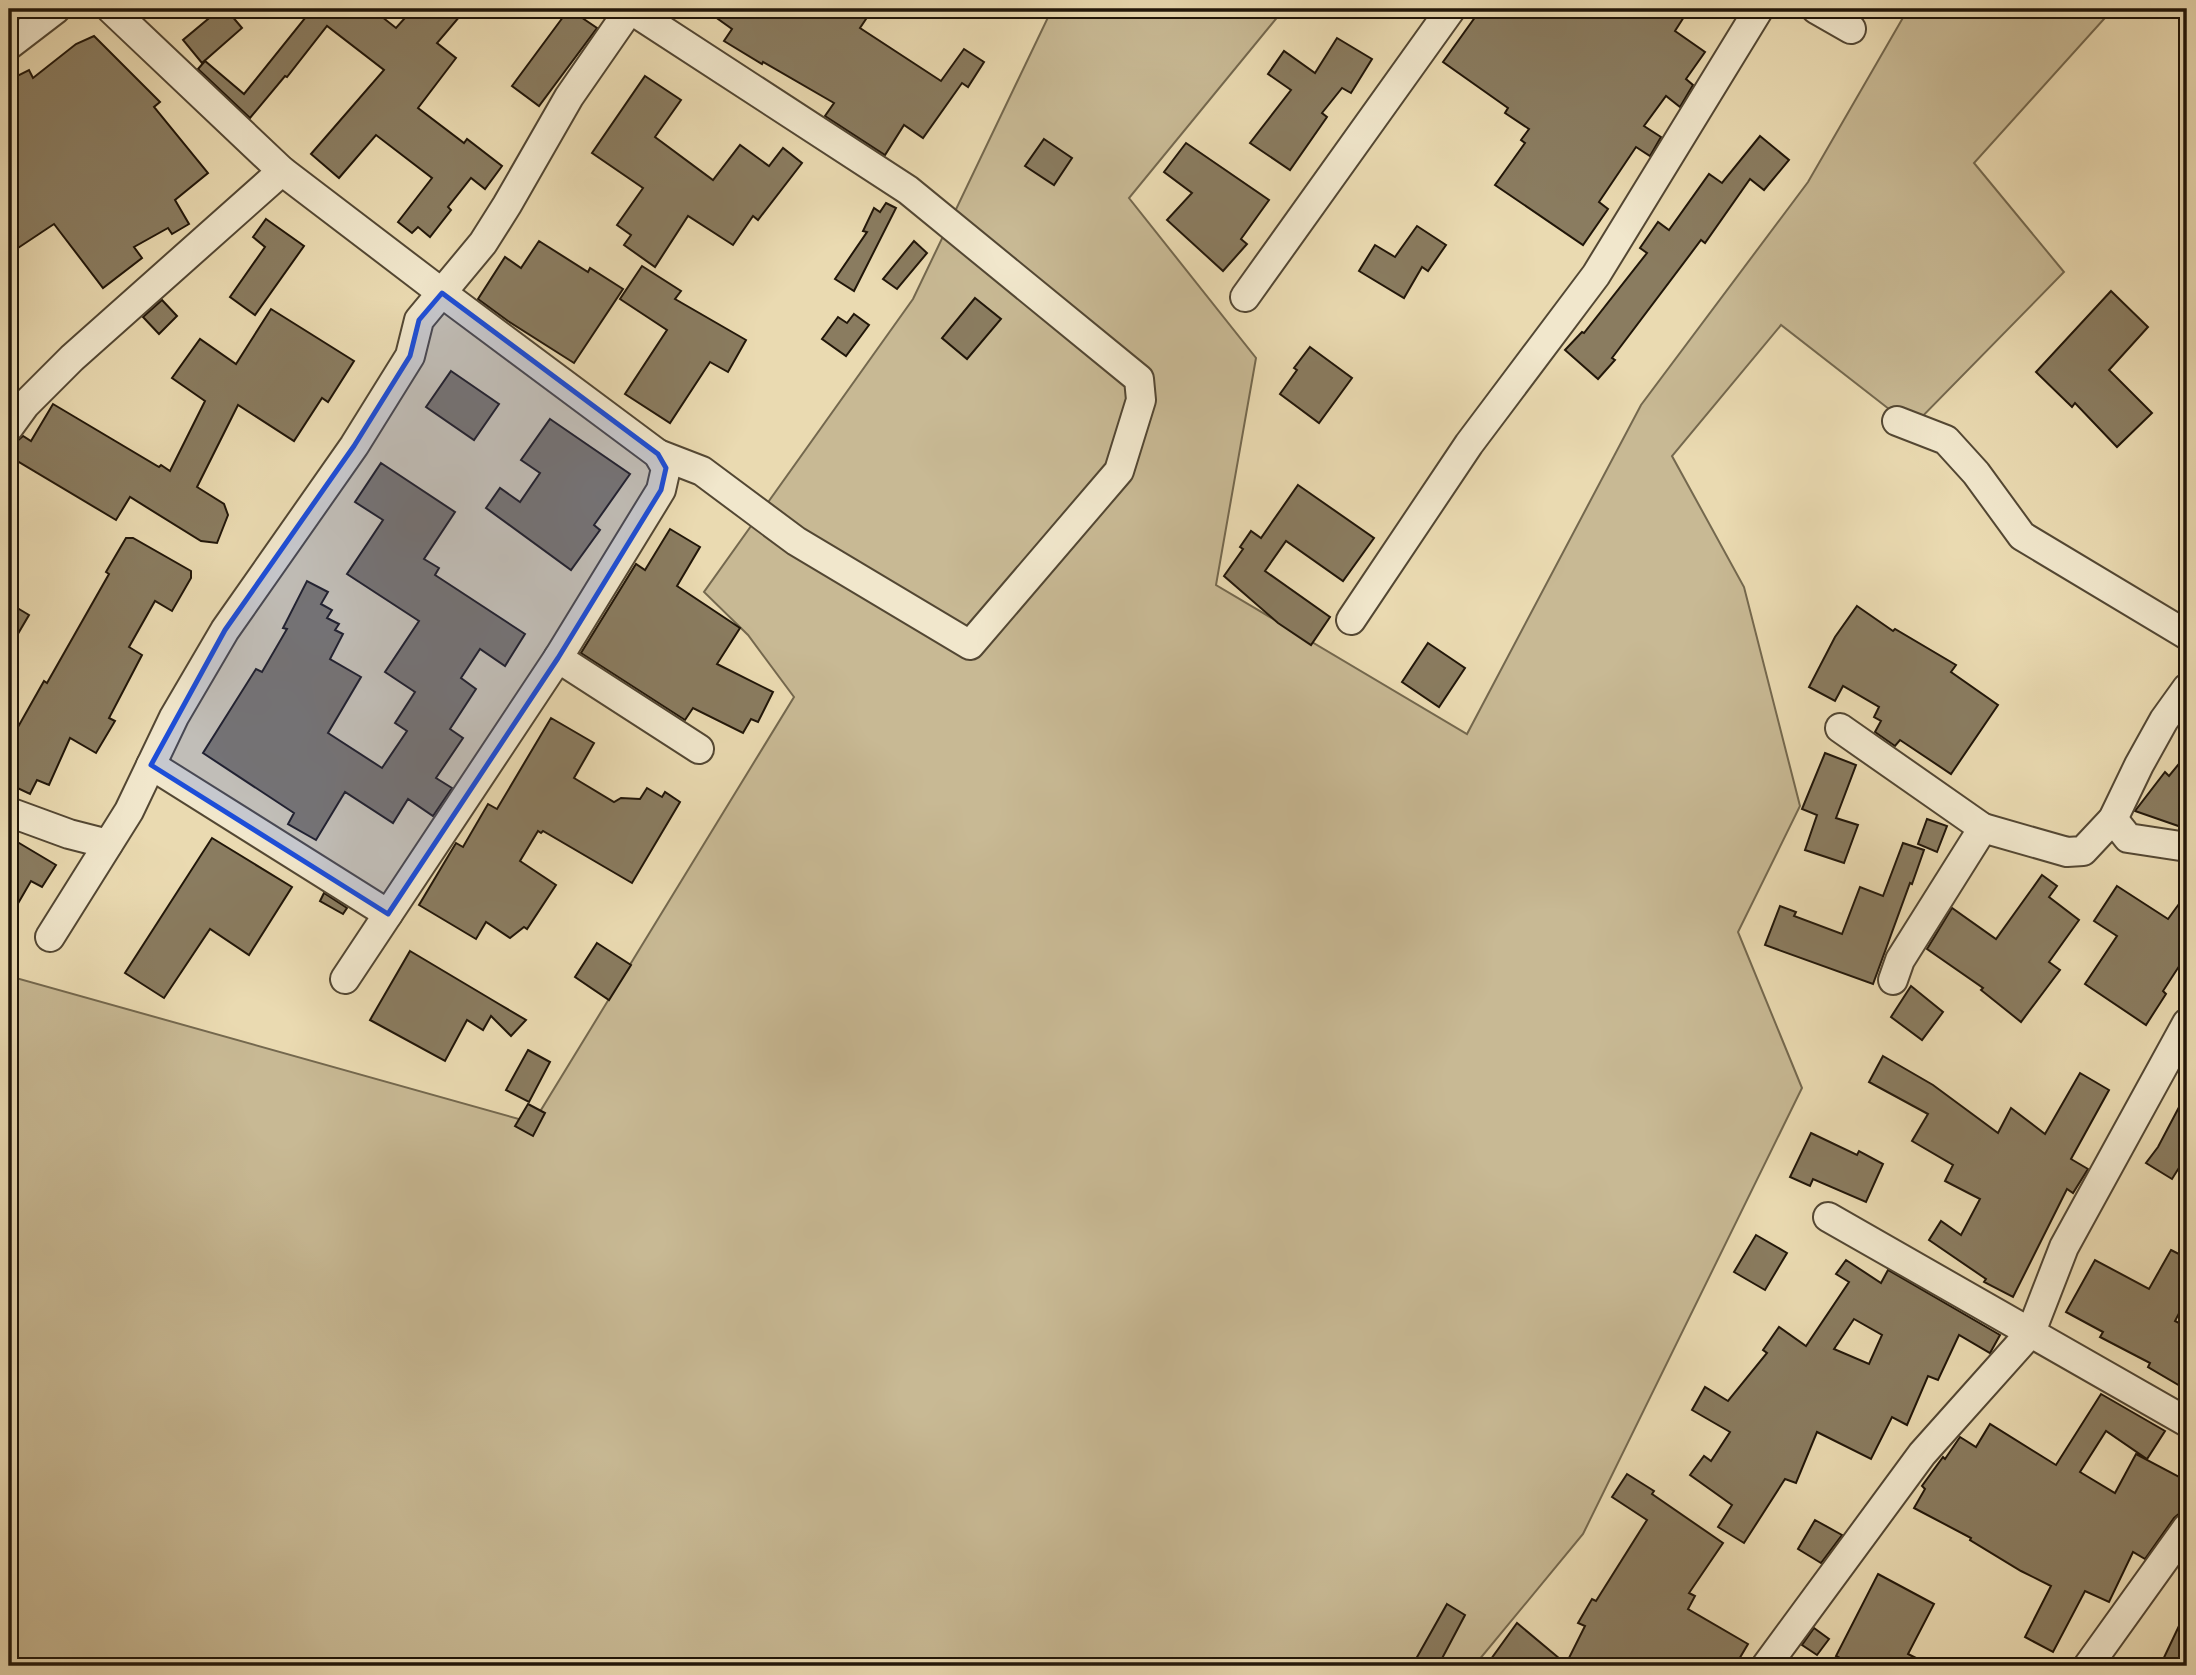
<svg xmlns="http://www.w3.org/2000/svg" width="2196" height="1675" viewBox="0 0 2196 1675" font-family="'Libre Bodoni',serif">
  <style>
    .green { fill: #c8b994; stroke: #74684e; stroke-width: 2 }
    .building { fill: #8a7c60; stroke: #211609; stroke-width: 2; fill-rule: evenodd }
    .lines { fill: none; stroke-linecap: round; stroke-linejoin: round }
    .minor-casing { stroke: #534733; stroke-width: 32 }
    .minor { stroke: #f1e7cc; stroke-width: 28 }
    .marked { fill: #1d4ed8; fill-opacity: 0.2; stroke: #1d4ed8; stroke-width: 5; stroke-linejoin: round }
  </style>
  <rect width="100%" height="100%" fill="#eadab1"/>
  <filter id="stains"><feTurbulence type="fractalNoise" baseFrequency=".00286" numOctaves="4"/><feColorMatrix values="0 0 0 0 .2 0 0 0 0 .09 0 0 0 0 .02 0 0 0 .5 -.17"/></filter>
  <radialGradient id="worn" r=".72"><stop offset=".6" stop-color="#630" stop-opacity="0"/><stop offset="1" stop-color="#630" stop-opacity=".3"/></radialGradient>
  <path class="green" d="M 1052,9 L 1284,9 L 1129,198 L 1256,358 L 1216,585 L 1467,734 L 1641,405 L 1808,182 L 1908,9 L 2113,9 L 1974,163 L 2064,272 L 1912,427 L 1781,325 L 1672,456 L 1744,587 L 1800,806 L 1738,932 L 1802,1088 L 1583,1534 L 1474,1666 L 9,1666 L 9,976 L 533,1123 L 794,697 L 748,635 L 704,592 L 913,299 Z"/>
  <g class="building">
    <path d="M 220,9 L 226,9 L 242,28 L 202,63 L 183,40 Z"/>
    <path d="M 306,9 L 372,9 L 396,28 L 413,9 L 466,9 L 437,43 L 456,58 L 418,108 L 464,143 L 467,139 L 502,166 L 485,189 L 471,178 L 448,207 L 451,210 L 430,237 L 418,227 L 412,233 L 398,222 L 432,178 L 376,135 L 339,178 L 311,154 L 384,70 L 327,26 L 287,77 L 285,76 L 250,118 L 198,69 L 205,61 L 244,94 L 310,12 Z"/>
    <path d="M 569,9 L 597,28 L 539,106 L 512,86 Z"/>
    <path d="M 704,9 L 858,9 L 868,16 L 860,28 L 941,81 L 964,49 L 984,62 L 968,87 L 962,83 L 923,138 L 904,125 L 885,155 L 825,116 L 834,103 L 763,62 L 762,64 L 724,41 L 732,29 Z"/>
    <path d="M 1481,9 L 1689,9 L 1675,31 L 1705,52 L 1686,79 L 1693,85 L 1680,107 L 1666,96 L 1644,126 L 1661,137 L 1650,156 L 1636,147 L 1599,202 L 1608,209 L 1583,245 L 1495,185 L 1525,143 L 1521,140 L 1529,129 L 1505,113 L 1508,108 L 1443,62 Z"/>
    <path d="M 94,36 L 160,102 L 154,107 L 208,173 L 175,200 L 189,224 L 172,234 L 168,228 L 134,247 L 142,258 L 103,288 L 54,224 L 9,254 L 9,80 L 29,70 L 33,78 L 76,44 Z"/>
    <path d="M 1337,38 L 1372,59 L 1351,93 L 1342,88 L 1322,113 L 1327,117 L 1290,170 L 1250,143 L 1291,90 L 1268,74 L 1284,51 L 1315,73 Z"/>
    <path d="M 645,76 L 681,100 L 655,137 L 713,180 L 740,145 L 769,166 L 783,148 L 802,163 L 758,220 L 753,216 L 733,245 L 688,216 L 655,267 L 624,245 L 631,235 L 617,225 L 643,188 L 592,153 Z"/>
    <path d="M 1760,136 L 1789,160 L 1764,190 L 1750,179 L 1705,243 L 1701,240 L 1612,358 L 1615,360 L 1598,379 L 1565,350 L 1582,332 L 1584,333 L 1647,253 L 1640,248 L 1658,222 L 1669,230 L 1709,174 L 1722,183 Z"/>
    <path d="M 1044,139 L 1072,158 L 1054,185 L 1025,166 Z"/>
    <path d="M 1186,143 L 1269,200 L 1241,239 L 1247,244 L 1223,271 L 1167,220 L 1192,193 L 1164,172 Z"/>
    <path d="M 886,203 L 896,208 L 854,291 L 835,279 L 867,232 L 863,231 L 874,208 L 880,212 Z"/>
    <path d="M 266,219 L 304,246 L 255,315 L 230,297 L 265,247 L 253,237 Z"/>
    <path d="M 1417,226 L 1446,245 L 1428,271 L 1422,267 L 1404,298 L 1359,271 L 1375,245 L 1395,257 Z"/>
    <path d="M 539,241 L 588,272 L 590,268 L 623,289 L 574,363 L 508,321 L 478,299 L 505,257 L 521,268 Z"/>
    <path d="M 914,241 L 927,253 L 897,289 L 883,279 Z"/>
    <path d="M 642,266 L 681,291 L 675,299 L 746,340 L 728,372 L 710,362 L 670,423 L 625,394 L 667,330 L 620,299 Z"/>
    <path d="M 2111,291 L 2148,327 L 2109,370 L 2152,413 L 2117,447 L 2075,403 L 2072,407 L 2036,372 Z"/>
    <path d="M 975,298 L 1001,319 L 967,359 L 942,338 Z"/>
    <path d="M 162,300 L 177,316 L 159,334 L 143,317 Z"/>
    <path d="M 271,309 L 354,361 L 328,402 L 322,398 L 294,441 L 238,405 L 197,487 L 224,504 L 228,515 L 217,543 L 201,541 L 130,497 L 116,520 L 9,456 L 16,442 L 23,436 L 31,441 L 53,404 L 159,467 L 161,465 L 170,471 L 205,401 L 172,378 L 200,339 L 236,364 Z"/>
    <path d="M 854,314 L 869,325 L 846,356 L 822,339 L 838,317 L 847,323 Z"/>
    <path d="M 1310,347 L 1352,378 L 1319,423 L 1280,394 L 1297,370 L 1294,368 Z"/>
    <path d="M 451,371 L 499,404 L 474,440 L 426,407 Z"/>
    <path d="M 550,419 L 630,474 L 594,525 L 600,530 L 571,570 L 486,508 L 500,488 L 520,502 L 540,473 L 521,460 Z"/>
    <path d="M 381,463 L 455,512 L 424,559 L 439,568 L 435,575 L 525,634 L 505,666 L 480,649 L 461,678 L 476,689 L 450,729 L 463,738 L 436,778 L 452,788 L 433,816 L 408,799 L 393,823 L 345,792 L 316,840 L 288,824 L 294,813 L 203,753 L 256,669 L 262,672 L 287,629 L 283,628 L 307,581 L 328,592 L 321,604 L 332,610 L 327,618 L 339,624 L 335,630 L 343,634 L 330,659 L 361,677 L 328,733 L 382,768 L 407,731 L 395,723 L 415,692 L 385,672 L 419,621 L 347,574 L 383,520 L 355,502 Z"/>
    <path d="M 1298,485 L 1374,538 L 1343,581 L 1286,541 L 1265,571 L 1330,617 L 1311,645 L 1278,623 L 1224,576 L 1243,549 L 1240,547 L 1251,531 L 1261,538 Z"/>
    <path d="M 670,529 L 700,547 L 677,586 L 740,628 L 717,664 L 773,692 L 758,722 L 751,719 L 743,733 L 693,708 L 685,720 L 581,653 L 636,564 L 645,570 Z"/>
    <path d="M 126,538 L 133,538 L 191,571 L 191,578 L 172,611 L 155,601 L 129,647 L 142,655 L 109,718 L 115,721 L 96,753 L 70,738 L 49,785 L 37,780 L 30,794 L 9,784 L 9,723 L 18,727 L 44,681 L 47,683 L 109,574 L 106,572 Z"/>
    <path d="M 9,603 L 29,615 L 9,649 Z"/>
    <path d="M 1857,606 L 1893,631 L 1895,629 L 1956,665 L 1951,672 L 1998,705 L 1951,774 L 1900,740 L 1895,746 L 1875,732 L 1881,721 L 1874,717 L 1879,707 L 1843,686 L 1835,701 L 1809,687 L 1835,637 Z"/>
    <path d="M 1428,643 L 1465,668 L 1439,707 L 1402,682 Z"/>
    <path d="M 551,718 L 594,743 L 574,778 L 614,802 L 621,798 L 640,799 L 647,788 L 662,797 L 665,792 L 680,802 L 632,883 L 543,831 L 541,833 L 538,831 L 520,861 L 556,885 L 527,929 L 524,927 L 510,938 L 486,922 L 476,939 L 419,905 L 456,843 L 463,847 L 488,804 L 497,809 Z"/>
    <path d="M 1825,753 L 1856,765 L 1836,818 L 1858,825 L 1844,863 L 1805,850 L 1817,815 L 1802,809 Z"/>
    <path d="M 2187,754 L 2187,829 L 2135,811 L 2165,772 L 2169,776 Z"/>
    <path d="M 1927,819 L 1947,826 L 1937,852 L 1918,844 Z"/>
    <path d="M 9,837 L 56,865 L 42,887 L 31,881 L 9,919 Z"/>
    <path d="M 212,838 L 292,887 L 249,955 L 210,929 L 164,998 L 125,973 Z"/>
    <path d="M 1903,843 L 1924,850 L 1912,884 L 1910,883 L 1873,984 L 1765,945 L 1780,906 L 1796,912 L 1794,916 L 1842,934 L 1860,887 L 1883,896 Z"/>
    <path d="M 2042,875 L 2057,886 L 2049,897 L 2079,920 L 2049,962 L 2060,970 L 2021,1022 L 1981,990 L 1983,988 L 1927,949 L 1952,908 L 1996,939 Z"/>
    <path d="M 2117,886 L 2168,919 L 2187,893 L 2187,954 L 2163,991 L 2166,994 L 2146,1025 L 2085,984 L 2117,936 L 2094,921 Z"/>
    <path d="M 324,893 L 347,908 L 343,914 L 320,901 Z"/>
    <path d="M 597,943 L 631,965 L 609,1000 L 575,977 Z"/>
    <path d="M 410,951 L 499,1004 L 526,1020 L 511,1036 L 491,1016 L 483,1030 L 467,1020 L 445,1061 L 370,1020 Z"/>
    <path d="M 1911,986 L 1943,1012 L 1922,1040 L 1891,1017 Z"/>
    <path d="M 528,1050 L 550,1062 L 529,1102 L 506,1090 Z"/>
    <path d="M 1883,1056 L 1933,1085 L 1998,1133 L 2011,1108 L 2045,1134 L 2080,1073 L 2109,1090 L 2071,1159 L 2088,1169 L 2073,1193 L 2067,1189 L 2013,1297 L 1984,1282 L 1986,1279 L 1929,1240 L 1941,1221 L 1961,1235 L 1980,1199 L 1945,1181 L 1953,1165 L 1912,1141 L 1928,1114 L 1869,1082 Z"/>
    <path d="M 2187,1092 L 2187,1155 L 2172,1179 L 2146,1163 L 2158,1147 Z"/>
    <path d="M 528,1104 L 545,1113 L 533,1136 L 515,1126 Z"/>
    <path d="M 1811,1133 L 1857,1155 L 1859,1151 L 1883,1164 L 1866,1202 L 1813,1179 L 1810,1186 L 1790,1177 Z"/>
    <path d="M 1756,1235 L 1787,1253 L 1765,1290 L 1734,1272 Z"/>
    <path d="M 2171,1250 L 2187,1258 L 2187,1298 L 2175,1321 L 2187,1327 L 2187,1390 L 2148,1367 L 2150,1363 L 2100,1337 L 2103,1332 L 2066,1312 L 2095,1260 L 2149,1289 Z"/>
    <path d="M 1846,1260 L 1881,1283 L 1888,1270 L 2000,1335 L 1990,1353 L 1959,1335 L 1938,1380 L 1928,1376 L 1907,1425 L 1892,1417 L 1871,1459 L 1817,1432 L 1796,1483 L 1785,1479 L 1744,1543 L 1718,1527 L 1732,1505 L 1690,1475 L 1704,1456 L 1711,1461 L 1730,1432 L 1692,1410 L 1705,1387 L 1728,1401 L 1767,1353 L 1763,1350 L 1779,1327 L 1806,1346 L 1849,1282 L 1836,1274 ZM 1854,1319 L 1882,1335 L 1869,1364 L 1834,1349 Z"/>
    <path d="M 2101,1394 L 2165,1431 L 2147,1459 L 2106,1431 L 2080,1472 L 2115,1493 L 2136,1454 L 2187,1481 L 2187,1512 L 2180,1513 L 2174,1518 L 2145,1559 L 2133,1552 L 2109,1602 L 2085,1591 L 2053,1652 L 2025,1637 L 2051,1586 L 2021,1571 L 1970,1540 L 1971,1538 L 1914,1508 L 1925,1489 L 1922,1486 L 1943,1457 L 1945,1459 L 1960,1437 L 1976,1447 L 1990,1424 L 2056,1465 Z"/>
    <path d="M 1627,1474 L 1654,1491 L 1652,1494 L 1723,1543 L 1689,1593 L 1695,1596 L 1688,1609 L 1748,1644 L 1735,1666 L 1486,1666 L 1517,1623 L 1566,1664 L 1585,1626 L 1578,1623 L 1592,1599 L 1596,1601 L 1647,1520 L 1612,1497 Z"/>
    <path d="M 1815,1520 L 1842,1535 L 1821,1563 L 1798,1549 Z"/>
    <path d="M 1878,1574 L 1934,1604 L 1908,1654 L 1932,1666 L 1855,1666 L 1836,1656 Z"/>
    <path d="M 1447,1604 L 1465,1615 L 1438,1666 L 1412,1666 Z"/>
    <path d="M 2187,1609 L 2187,1666 L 2160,1666 Z"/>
    <path d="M 1814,1628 L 1829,1639 L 1817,1655 L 1802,1645 Z"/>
  </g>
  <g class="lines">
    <g class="minor-casing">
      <g id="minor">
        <path d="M 111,9 L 282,171 L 442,293 L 658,454 L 666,468 L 661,490 L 558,658 L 345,979"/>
        <path d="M 630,9 L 908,190 L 1139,379 L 1141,400 L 1119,471 L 970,645 L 796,541 L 702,471 L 658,454"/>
        <path d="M 1816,9 L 1851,29"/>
        <path d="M 9,45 L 56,9"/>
        <path d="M 1245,297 L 1451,9"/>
        <path d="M 1897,421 L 1946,440 L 1976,473 L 2022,536 L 2187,635"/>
        <path d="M 9,427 L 25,405 L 72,358 L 282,171"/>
        <path d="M 1351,620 L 1469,444 L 1596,275 L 1759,9"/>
        <path d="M 558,658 L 699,749"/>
        <path d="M 1840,728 L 1983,828"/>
        <path d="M 151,765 L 388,914"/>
        <path d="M 9,812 L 69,834 L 108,844"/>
        <path d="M 2113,819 L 2128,838 L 2187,847"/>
        <path d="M 50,937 L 129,811 L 174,717 L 225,630 L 354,446 L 410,356 L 419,320 L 483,243 L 507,205 L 569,97 L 630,9"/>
        <path d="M 1893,980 L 1900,960 L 1983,828 L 2067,852 L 2083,851 L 2113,819 L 2139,765 L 2164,720 L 2187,688"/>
        <path d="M 1828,1217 L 2187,1422"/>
        <path d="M 1766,1666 L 1922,1454 L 2031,1332 L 2064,1247 L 2187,1023"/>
        <path d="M 2088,1666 L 2187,1528"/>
      </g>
    </g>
    <use href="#minor" class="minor"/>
  </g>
  <path class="marked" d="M 442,293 L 658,454 L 666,468 L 661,490 L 558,658 L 388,914 L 151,765 L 225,630 L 354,446 L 410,356 L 419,320 Z"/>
  <rect width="2196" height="1675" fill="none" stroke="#eadab1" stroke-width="35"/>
  <rect x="10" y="10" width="2175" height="1654" fill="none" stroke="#211609" stroke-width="3.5"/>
  <rect x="18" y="18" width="2161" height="1640" fill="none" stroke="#211609" stroke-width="2"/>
  <rect width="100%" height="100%" filter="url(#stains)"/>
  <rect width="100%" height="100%" fill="url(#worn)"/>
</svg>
